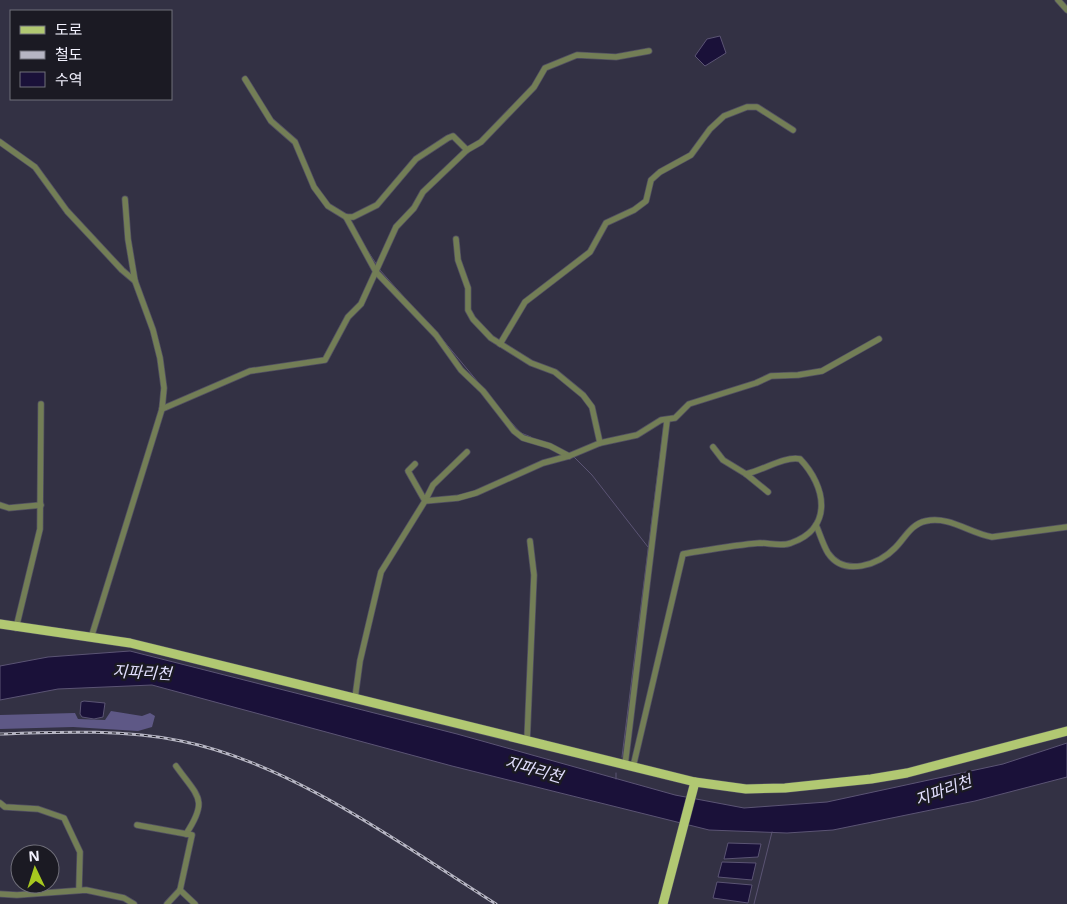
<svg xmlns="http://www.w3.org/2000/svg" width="1067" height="904" viewBox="0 0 1067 904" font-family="'Noto Sans','Noto Sans KR',sans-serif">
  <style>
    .forest { fill: #5e5886 }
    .water { fill: #1a1139; stroke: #5b5474 }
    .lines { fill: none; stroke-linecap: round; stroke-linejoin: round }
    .stream { stroke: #5b5474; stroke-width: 1 }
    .street-casing { stroke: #525062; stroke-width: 7 }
    .primary-casing { stroke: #525062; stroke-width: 10 }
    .street { stroke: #737e56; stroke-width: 5.5 }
    .primary { stroke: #b1c872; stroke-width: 9 }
    .rail-casing { stroke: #b6b5c3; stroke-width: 3 }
    .rail { stroke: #1b1a23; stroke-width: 1; stroke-dasharray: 4; stroke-linecap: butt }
    .labels { text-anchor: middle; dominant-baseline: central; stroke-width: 5; stroke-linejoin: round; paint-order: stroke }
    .water-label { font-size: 16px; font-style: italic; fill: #e2dffe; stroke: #1b1a23 }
  </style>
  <rect width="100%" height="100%" fill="#333144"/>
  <path class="forest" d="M 111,711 L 142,716 L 150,713 L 155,716 L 152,727 L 138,731 L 73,727 L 0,729 L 0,715 L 75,713 L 78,719 L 105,720 Z"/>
  <g class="water">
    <path d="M 720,36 L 726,53 L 705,66 L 695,56 L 707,39 Z"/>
    <path d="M 130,651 L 457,734 L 675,795 L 744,808 L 827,802 L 1003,764 L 1067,743 L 1067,777 L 975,801 L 833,830 L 787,833 L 709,830 L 452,766 L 152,685 L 58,689 L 0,700 L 0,666 L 48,657 Z"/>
    <path d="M 84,701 L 105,703 L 103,717 L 94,719 L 82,717 L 80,714 L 81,702 Z"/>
    <path d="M 728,843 L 761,844 L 758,857 L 724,859 Z"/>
    <path d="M 722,862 L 756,863 L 752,880 L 718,877 Z"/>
    <path d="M 717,882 L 752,885 L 748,903 L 713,898 Z"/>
  </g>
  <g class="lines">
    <g class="stream">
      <path d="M 367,250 L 377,265"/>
      <path d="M 379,269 L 411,305"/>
      <path d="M 428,322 L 502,411"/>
      <path d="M 507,418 L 521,433 L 531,437"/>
      <path d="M 573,456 L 592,475 L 648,547"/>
      <path d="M 622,757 L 664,423"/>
      <path d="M 616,779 L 616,773"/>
      <path d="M 754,904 L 772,832"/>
    </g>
    <g class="street-casing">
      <g id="street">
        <path d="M 1058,0 L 1067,10"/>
        <path d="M 245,79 L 271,121 L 295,142 L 314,187 L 328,206 L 346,217 L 353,217 L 377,205 L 416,159 L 448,138 L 453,136 L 467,150"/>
        <path d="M 0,142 L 35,167 L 67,211 L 122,270 L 135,281 L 153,330 L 160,358 L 164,388 L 162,409 L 91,638"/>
        <path d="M 125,199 L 128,239 L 135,281"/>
        <path d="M 346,217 L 376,272 L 436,335 L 461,370 L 483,391 L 514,431 L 523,438 L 550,446 L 569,456"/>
        <path d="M 456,239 L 458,260 L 468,288 L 468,310 L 473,319 L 491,338 L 531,363 L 555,372 L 583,395 L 592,407 L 600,443"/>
        <path d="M 500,344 L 525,302 L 590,252 L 606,223 L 634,210 L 646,201 L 651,180 L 660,172 L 691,155 L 710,129 L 724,116 L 747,107 L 757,107 L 793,130"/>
        <path d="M 162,409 L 250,371 L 325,360 L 348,317 L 361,304 L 396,227 L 414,208 L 423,192 L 467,150 L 481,142 L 534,87 L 545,68 L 577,55 L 616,57 L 649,51"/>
        <path d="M 713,447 L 723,460 L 746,474 L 768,492"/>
        <path d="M 415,464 L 408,471 L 425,501 L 433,485 L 467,452"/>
        <path d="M 0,505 L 9,508 L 41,505"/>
        <path d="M 816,525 C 820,534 823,545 828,553 C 844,577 879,565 895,548 C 905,538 911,524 926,521 C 950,516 969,533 992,537 L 1067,527"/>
        <path d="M 16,628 L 40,529 L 41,404"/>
        <path d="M 355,698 L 360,661 L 381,572 L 425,501 L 458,498 L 476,493 L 543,463 L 569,456 L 600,443 L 637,435 L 661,420 L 675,418 L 689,404 L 756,383 L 771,376 L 798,375 L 822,371 L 879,339"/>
        <path d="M 527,741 L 534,575 L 530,541"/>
        <path d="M 625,765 L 667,421"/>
        <path d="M 176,766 C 198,797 209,799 186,834"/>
        <path d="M 633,767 L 683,554 C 708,550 734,545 760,543 C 769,543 782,547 791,543 C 834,528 826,486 800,459 C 784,456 764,470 746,474"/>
        <path d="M 0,803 L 5,807 L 38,809 L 64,818 L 80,852 L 79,889"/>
        <path d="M 137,825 L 192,835 L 180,890 L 167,904"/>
        <path d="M 180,890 L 195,904"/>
        <path d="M 0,894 L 17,895 L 86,890 L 124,898 L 134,904"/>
      </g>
    </g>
    <g class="primary-casing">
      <g id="primary">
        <path d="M 0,624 L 130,643 L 695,782 L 746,789 L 785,788 L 871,779 L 907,773 L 1067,731"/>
        <path d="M 663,904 L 695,782"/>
      </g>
    </g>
    <use href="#street" class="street"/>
    <use href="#primary" class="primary"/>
    <g class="rail-casing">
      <path id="rail" d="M 0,734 C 60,732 122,729 181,741 C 291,763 402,845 496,904"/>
    </g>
    <use href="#rail" class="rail"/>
  </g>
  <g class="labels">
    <g class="water-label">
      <text transform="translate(142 672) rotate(3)">지파리천</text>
      <text transform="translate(534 769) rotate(16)">지파리천</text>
      <text transform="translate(943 790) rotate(-20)">지파리천</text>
    </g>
  </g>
  <rect x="10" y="10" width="162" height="90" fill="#1b1a23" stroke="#71707b"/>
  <rect x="20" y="26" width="25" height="8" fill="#b1c872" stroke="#71707b"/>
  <text x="55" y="35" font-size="15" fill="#f3f2fe">도로</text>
  <rect x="20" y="51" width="25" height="8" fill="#b6b5c3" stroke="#71707b"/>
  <text x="55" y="60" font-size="15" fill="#f3f2fe">철도</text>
  <rect x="20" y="72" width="25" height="15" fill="#1a1139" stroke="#71707b"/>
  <text x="55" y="85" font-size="15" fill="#f3f2fe">수역</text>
  <g transform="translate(35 869) rotate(356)"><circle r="24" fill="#1b1a23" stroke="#71707b"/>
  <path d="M0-4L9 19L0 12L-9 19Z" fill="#a7c81f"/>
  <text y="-8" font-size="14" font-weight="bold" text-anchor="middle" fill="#f3f2fe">N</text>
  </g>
</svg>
